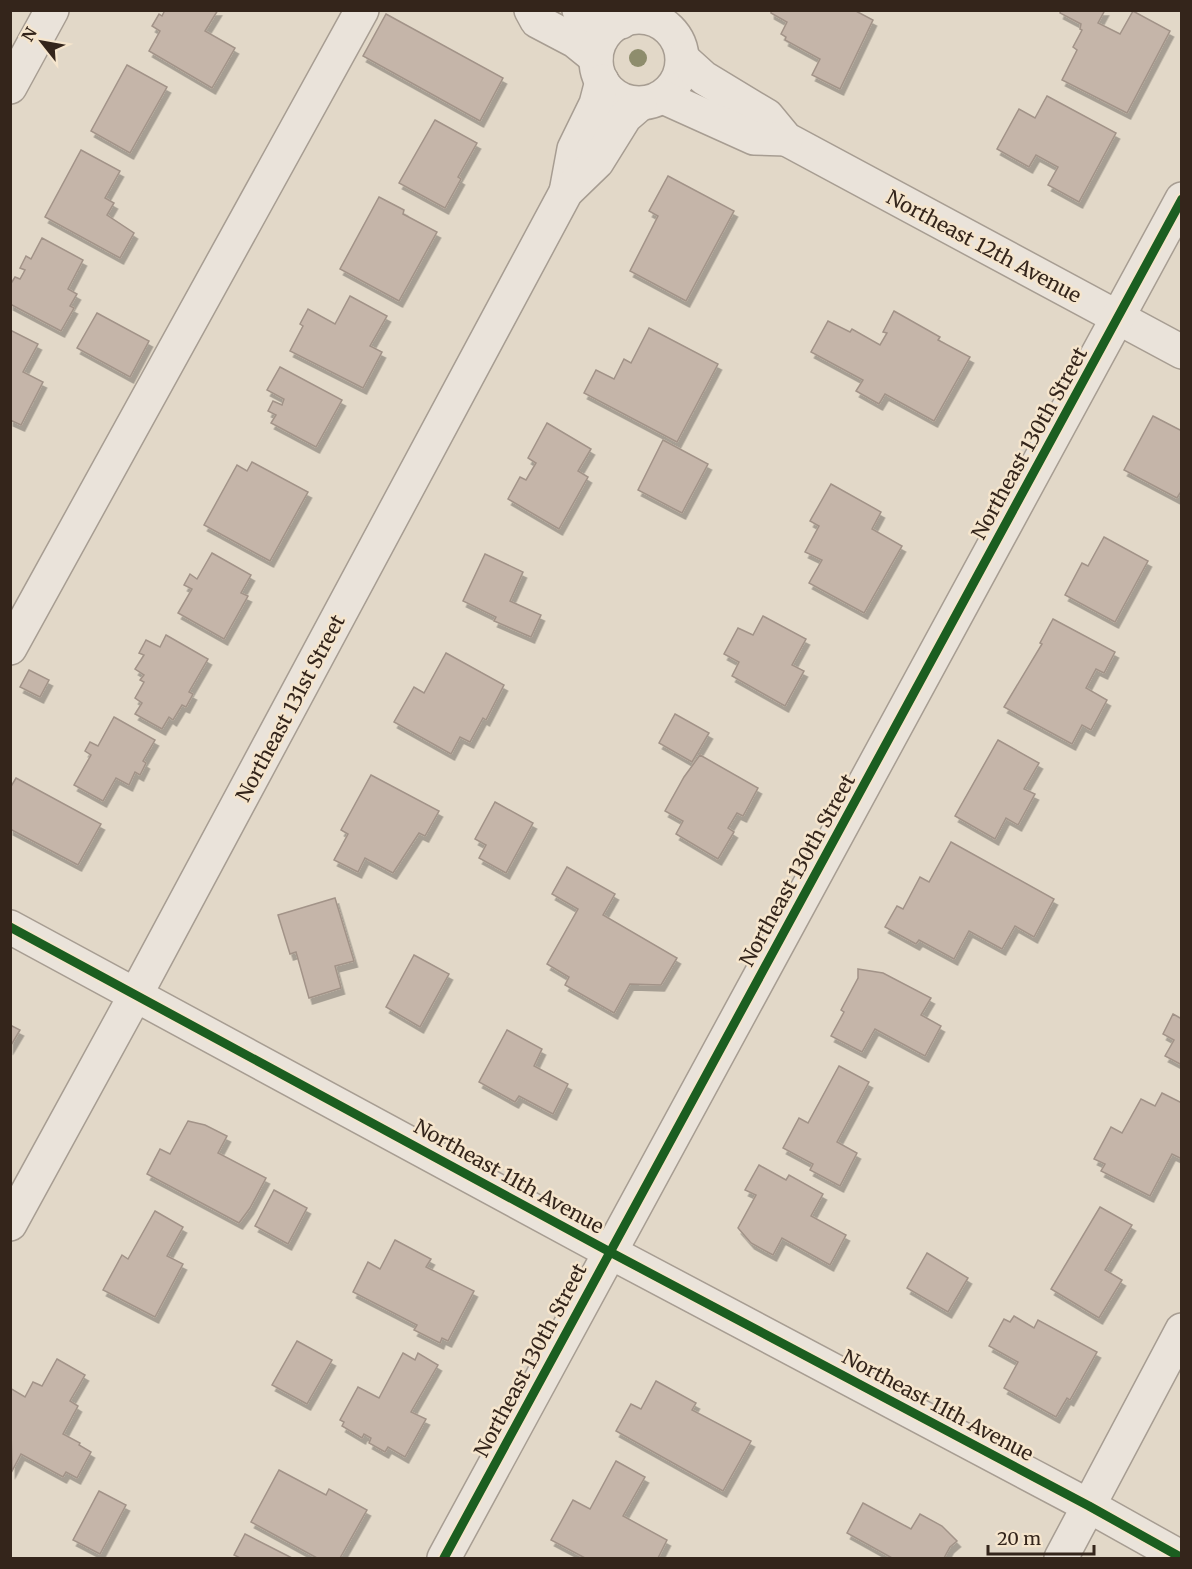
<svg xmlns="http://www.w3.org/2000/svg" width="1192" height="1569" viewBox="0 0 1192 1569" font-family="Merriweather,serif">
  <style>
    .building { fill: #c5b5a9; stroke: #a29388; stroke-width: 1.5; filter: url(#shadow) }
    .lines { fill: none; stroke-linecap: round; stroke-linejoin: round }
    .minor-casing { stroke: #a79d92; stroke-width: 36 }
    .minor { stroke: #eae3da; stroke-width: 33 }
    .cycleway-casing { stroke: #f5e5cd; stroke-width: 13 }
    .cycleway { stroke: #1b5e20; stroke-width: 9 }
    .tree { fill: #8e8d6d }
    .labels { text-anchor: middle; dominant-baseline: central; stroke-width: 5; stroke-linejoin: round; paint-order: stroke }
    .street-label { font-size: 20px; fill: #34251b; stroke: #f5e5cd }
  </style>
  <defs>
    <filter id="shadow"><feDropShadow dx="3.5" dy="6" stdDeviation="0" flood-color="#0004"/></filter>
  </defs>
  <rect width="100%" height="100%" fill="#e2d8c8"/>
  <g class="building">
    <path d="M 165,10 L 218,10 L 205,31 L 235,48 L 212,88 L 149,51 L 160,31 L 152,26 L 159,14 L 162,16 Z"/>
    <path d="M 771,10 L 854,10 L 873,20 L 840,89 L 812,75 L 820,59 L 785,40 L 786,37 L 781,34 L 787,22 L 771,13 Z"/>
    <path d="M 1061,10 L 1105,10 L 1098,23 L 1120,34 L 1133,11 L 1170,31 L 1127,113 L 1062,80 L 1077,50 L 1073,47 L 1082,30 L 1080,29 L 1081,24 L 1060,13 Z"/>
    <path d="M 386,14 L 503,78 L 480,121 L 363,56 Z"/>
    <path d="M 127,65 L 167,87 L 130,153 L 91,131 Z"/>
    <path d="M 1047,96 L 1116,133 L 1079,202 L 1048,185 L 1058,167 L 1036,155 L 1029,167 L 997,149 L 1019,109 L 1035,118 Z"/>
    <path d="M 435,120 L 477,143 L 458,177 L 461,179 L 445,208 L 399,183 Z"/>
    <path d="M 81,150 L 120,171 L 105,198 L 114,203 L 107,215 L 134,233 L 120,258 L 45,217 Z"/>
    <path d="M 668,176 L 734,211 L 686,301 L 630,271 L 658,216 L 649,211 Z"/>
    <path d="M 379,197 L 404,210 L 403,214 L 437,232 L 399,301 L 340,269 Z"/>
    <path d="M 42,238 L 83,260 L 68,289 L 77,294 L 70,306 L 74,308 L 61,331 L 10,304 L 10,285 L 15,277 L 20,279 L 25,270 L 20,268 L 26,256 L 31,259 Z"/>
    <path d="M 350,296 L 387,316 L 370,346 L 382,352 L 363,388 L 290,351 L 303,326 L 300,324 L 308,309 L 335,324 Z"/>
    <path d="M 894,311 L 940,337 L 938,340 L 970,357 L 934,421 L 885,394 L 879,404 L 856,391 L 863,380 L 811,352 L 828,321 L 850,332 L 852,329 L 880,345 L 887,333 L 883,332 Z"/>
    <path d="M 97,313 L 149,341 L 130,377 L 77,348 Z"/>
    <path d="M 649,328 L 718,364 L 677,442 L 584,393 L 596,370 L 614,379 L 624,359 L 631,363 Z"/>
    <path d="M 10,330 L 38,344 L 23,372 L 43,382 L 21,425 L 10,420 Z"/>
    <path d="M 280,367 L 342,400 L 316,447 L 271,423 L 276,415 L 268,411 L 273,401 L 282,405 L 284,399 L 267,390 Z"/>
    <path d="M 1153,416 L 1182,431 L 1182,490 L 1177,498 L 1124,470 Z"/>
    <path d="M 547,423 L 591,449 L 578,471 L 588,477 L 559,529 L 508,499 L 520,477 L 526,480 L 536,463 L 528,458 Z"/>
    <path d="M 663,440 L 708,464 L 682,513 L 638,490 Z"/>
    <path d="M 252,462 L 308,492 L 270,561 L 204,525 L 237,465 L 247,471 Z"/>
    <path d="M 831,484 L 881,512 L 872,529 L 902,546 L 864,613 L 809,583 L 822,560 L 805,552 L 819,526 L 810,521 Z"/>
    <path d="M 1104,537 L 1148,561 L 1115,622 L 1065,595 L 1082,563 L 1088,566 Z"/>
    <path d="M 212,553 L 251,575 L 241,593 L 248,596 L 224,639 L 178,613 L 192,589 L 184,585 L 190,574 L 197,579 Z"/>
    <path d="M 485,554 L 523,572 L 510,601 L 541,615 L 531,637 L 494,621 L 496,617 L 463,601 Z"/>
    <path d="M 763,616 L 806,639 L 792,665 L 804,671 L 785,706 L 732,676 L 739,662 L 724,654 L 738,628 L 753,635 Z"/>
    <path d="M 1053,619 L 1115,652 L 1104,673 L 1096,669 L 1086,688 L 1107,700 L 1091,730 L 1082,725 L 1072,744 L 1004,707 L 1042,644 L 1040,643 Z"/>
    <path d="M 166,635 L 208,659 L 189,692 L 193,694 L 186,707 L 182,705 L 173,720 L 169,717 L 162,729 L 135,714 L 142,703 L 135,698 L 144,682 L 140,680 L 144,675 L 135,669 L 144,655 L 139,653 L 146,640 L 160,647 Z"/>
    <path d="M 446,653 L 504,685 L 486,720 L 483,718 L 470,742 L 460,737 L 451,754 L 394,722 L 414,687 L 424,693 Z"/>
    <path d="M 29,670 L 49,680 L 40,697 L 20,687 Z"/>
    <path d="M 675,714 L 709,733 L 692,762 L 659,743 Z"/>
    <path d="M 114,717 L 155,740 L 143,761 L 146,763 L 140,775 L 135,772 L 129,785 L 116,778 L 103,801 L 74,785 L 91,755 L 85,751 L 90,742 L 98,746 Z"/>
    <path d="M 998,740 L 1039,763 L 1024,789 L 1035,794 L 1018,825 L 1006,818 L 995,839 L 955,816 Z"/>
    <path d="M 700,755 L 758,788 L 743,816 L 737,813 L 728,828 L 734,832 L 718,859 L 676,834 L 683,821 L 665,811 L 684,777 Z"/>
    <path d="M 371,775 L 439,811 L 425,836 L 419,833 L 393,873 L 365,858 L 358,872 L 334,860 L 348,834 L 341,830 Z"/>
    <path d="M 16,778 L 101,824 L 78,865 L 10,829 L 10,788 Z"/>
    <path d="M 495,802 L 533,823 L 506,873 L 479,858 L 486,845 L 475,839 Z"/>
    <path d="M 951,842 L 1054,899 L 1034,937 L 1015,926 L 1002,949 L 969,931 L 954,959 L 919,940 L 916,944 L 885,927 L 897,906 L 903,909 L 920,877 L 929,882 Z"/>
    <path d="M 567,867 L 615,894 L 603,915 L 677,958 L 661,985 L 630,984 L 614,1013 L 565,985 L 569,977 L 547,964 L 578,909 L 552,894 Z"/>
    <path d="M 335,898 L 354,961 L 335,966 L 341,988 L 309,998 L 296,952 L 290,954 L 278,915 Z"/>
    <path d="M 414,955 L 449,974 L 420,1027 L 386,1007 Z"/>
    <path d="M 858,969 L 883,973 L 931,998 L 921,1015 L 941,1026 L 925,1056 L 875,1029 L 862,1052 L 831,1036 L 844,1012 L 841,1010 L 858,978 Z"/>
    <path d="M 1173,1014 L 1182,1019 L 1182,1065 L 1165,1056 L 1174,1040 L 1163,1034 Z"/>
    <path d="M 10,1025 L 20,1030 L 10,1047 Z"/>
    <path d="M 507,1030 L 542,1049 L 534,1066 L 568,1084 L 553,1114 L 519,1096 L 515,1102 L 479,1082 Z"/>
    <path d="M 839,1066 L 869,1082 L 837,1142 L 857,1153 L 840,1186 L 810,1170 L 813,1164 L 783,1148 L 799,1118 L 808,1123 Z"/>
    <path d="M 1162,1093 L 1182,1103 L 1182,1159 L 1172,1154 L 1150,1196 L 1101,1171 L 1105,1164 L 1094,1159 L 1111,1127 L 1122,1133 L 1141,1099 L 1155,1106 Z"/>
    <path d="M 188,1121 L 205,1125 L 227,1136 L 218,1153 L 266,1178 L 250,1208 L 239,1223 L 147,1174 L 160,1149 L 170,1154 Z"/>
    <path d="M 759,1165 L 786,1180 L 789,1175 L 823,1194 L 811,1216 L 846,1235 L 830,1265 L 782,1238 L 773,1255 L 751,1243 L 738,1228 L 756,1195 L 745,1190 Z"/>
    <path d="M 274,1190 L 307,1208 L 288,1244 L 255,1226 Z"/>
    <path d="M 1100,1207 L 1132,1225 L 1105,1270 L 1122,1280 L 1099,1318 L 1051,1289 Z"/>
    <path d="M 155,1211 L 183,1227 L 167,1256 L 183,1264 L 155,1317 L 103,1290 L 122,1255 L 128,1259 Z"/>
    <path d="M 395,1240 L 431,1259 L 426,1267 L 474,1291 L 448,1341 L 442,1338 L 440,1343 L 414,1330 L 417,1325 L 353,1292 L 368,1262 L 380,1269 Z"/>
    <path d="M 927,1253 L 968,1278 L 948,1312 L 907,1288 Z"/>
    <path d="M 1014,1316 L 1034,1328 L 1038,1320 L 1097,1352 L 1070,1400 L 1067,1398 L 1056,1417 L 1004,1388 L 1018,1362 L 989,1346 L 1004,1319 L 1010,1322 Z"/>
    <path d="M 297,1341 L 332,1360 L 307,1404 L 272,1385 Z"/>
    <path d="M 403,1353 L 415,1360 L 418,1353 L 438,1365 L 411,1412 L 426,1419 L 405,1457 L 388,1447 L 385,1452 L 369,1443 L 371,1438 L 364,1434 L 362,1438 L 342,1426 L 344,1422 L 340,1420 L 358,1387 L 379,1398 Z"/>
    <path d="M 57,1359 L 85,1375 L 70,1401 L 78,1406 L 63,1434 L 80,1443 L 79,1445 L 91,1452 L 77,1478 L 66,1472 L 63,1477 L 21,1454 L 12,1471 L 10,1388 L 25,1397 L 33,1382 L 42,1386 Z"/>
    <path d="M 656,1381 L 696,1403 L 692,1410 L 751,1441 L 723,1491 L 616,1431 L 631,1404 L 641,1409 Z"/>
    <path d="M 616,1461 L 645,1477 L 623,1516 L 667,1540 L 658,1558 L 585,1558 L 551,1540 L 573,1500 L 590,1509 Z"/>
    <path d="M 279,1470 L 326,1495 L 329,1489 L 367,1510 L 340,1558 L 317,1558 L 251,1522 Z"/>
    <path d="M 99,1491 L 126,1505 L 100,1554 L 73,1540 Z"/>
    <path d="M 863,1503 L 911,1529 L 920,1514 L 942,1526 L 957,1541 L 950,1547 L 944,1558 L 892,1558 L 847,1533 Z"/>
    <path d="M 245,1534 L 292,1558 L 240,1558 L 234,1555 Z"/>
  </g>
  <g class="lines">
    <g class="minor-casing">
      <g id="minor">
        <path d="M 531,10 L 537,21 L 575,41 L 596,58"/>
        <path d="M 579,10 L 589,15 L 621,22"/>
        <circle cx="639" cy="60" r="43"/>
        <path d="M 683,59 L 704,78 L 767,116 L 786,139 L 1182,352"/>
        <path d="M 10,87 L 52,10"/>
        <path d="M 663,97 L 754,138 L 786,139"/>
        <path d="M 566,192 L 574,149 L 596,104 L 602,81"/>
        <path d="M 10,648 L 362,10"/>
        <path d="M 10,927 L 610,1252 L 1089,1506 L 1182,1558"/>
        <path d="M 10,1224 L 136,994 L 566,192 L 597,162 L 625,117 L 640,104"/>
        <path d="M 444,1558 L 1182,199"/>
        <path d="M 1061,1558 L 1182,1330"/>
      </g>
    </g>
    <use href="#minor" class="minor"/>
    <g class="cycleway-casing">
      <g id="cycleway">
        <path d="M 10,927 L 610,1252 L 1089,1506 L 1182,1558"/>
        <path d="M 444,1558 L 1182,199"/>
      </g>
    </g>
    <use href="#cycleway" class="cycleway"/>
  </g>
  <circle class="tree" cx="638" cy="58" r="9"/>
  <g class="labels">
    <g class="street-label">
      <text transform="translate(984 246) rotate(28)">Northeast 12th Avenue</text>
      <text transform="translate(1029 443) rotate(-61)">Northeast 130th Street</text>
      <text transform="translate(290 708) rotate(-62)">Northeast 131st Street</text>
      <text transform="translate(797 870) rotate(-61)">Northeast 130th Street</text>
      <text transform="translate(509 1176) rotate(29)">Northeast 11th Avenue</text>
      <text transform="translate(530 1360) rotate(-62)">Northeast 130th Street</text>
      <text transform="translate(938 1405) rotate(28)">Northeast 11th Avenue</text>
    </g>
  </g>
  <rect width="1192" height="1569" fill="none" stroke="#34251b" stroke-width="24"/>
  <g transform="translate(42 42) rotate(301)" stroke="#f5e5cd" stroke-width="4.5" paint-order="stroke">
  <path d="M0-4.5L10 22L0 15L-10 22Z" fill="#34251b"/>
  <text y="-9" font-size="16" font-weight="bold" text-anchor="middle" fill="#34251b">N</text>
  </g>
  <path d="M988 1545v9h106v-9" fill="none" stroke="#34251b" stroke-width="3"/>
  <text x="997" y="1545" font-size="18" fill="#34251b" stroke="#f5e5cd" stroke-width="4.5" paint-order="stroke">20 m</text>
</svg>
